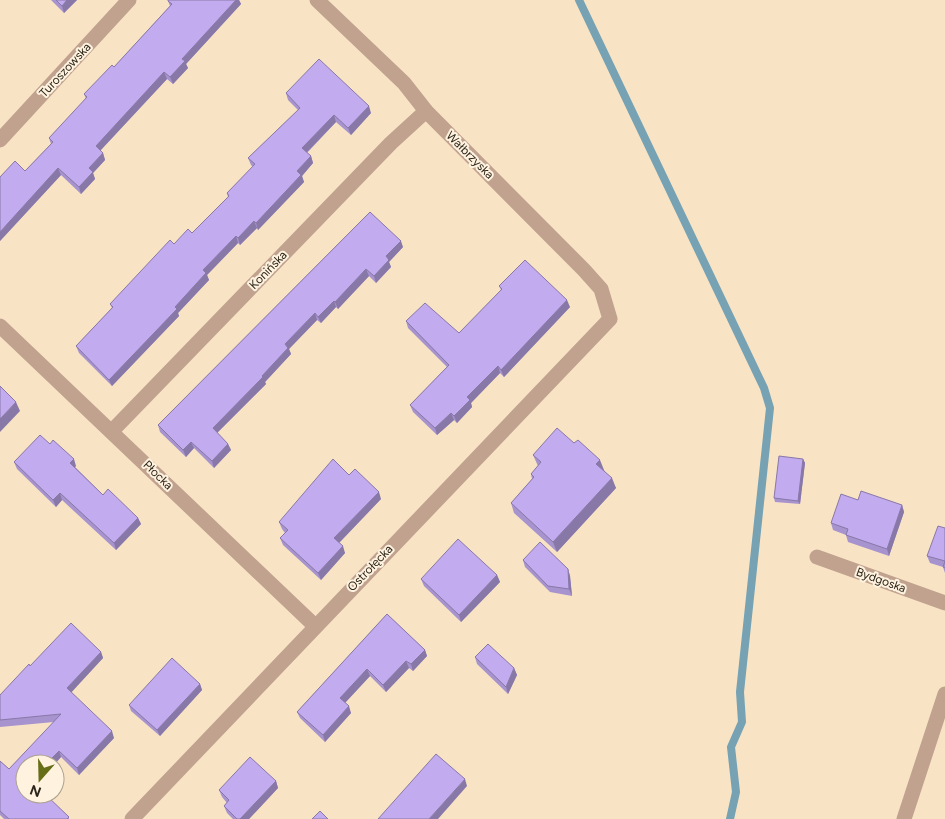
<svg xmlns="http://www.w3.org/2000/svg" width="945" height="819" viewBox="0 0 945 819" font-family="Figtree,sans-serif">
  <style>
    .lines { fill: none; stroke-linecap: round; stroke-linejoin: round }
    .stream { stroke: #76a2b4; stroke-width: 8 }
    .minor { stroke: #c0a28f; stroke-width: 15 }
    .wall { fill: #a793ce }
    .shaded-wall { fill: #8878a7 }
    .building { fill: #c2abef; stroke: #8878a7 }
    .labels { text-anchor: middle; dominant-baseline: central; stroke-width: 4; stroke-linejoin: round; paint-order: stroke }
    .street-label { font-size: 12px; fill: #2c2519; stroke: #fff3e0 }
  </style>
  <rect width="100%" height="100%" fill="#f8e4c5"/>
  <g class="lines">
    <path class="stream" d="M 579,0 L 764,388 L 770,408 L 740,692 L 742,722 L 731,747 L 736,792 L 730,819"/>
    <g class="minor">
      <path d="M 0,140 L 129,0"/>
      <path d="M 0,326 L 315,626"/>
      <path d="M 112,431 L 391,143 L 426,111"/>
      <path d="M 817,557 L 945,603"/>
      <path d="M 132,819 L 610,319 L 601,289 L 584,270 L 426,111 L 404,83 L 317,0"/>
      <path d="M 904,819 L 945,694"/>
    </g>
  </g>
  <g class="wall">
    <path d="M 51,0 L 77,0 L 64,13 Z"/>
    <path d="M 168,0 L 239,0 L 241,4 L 186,64 L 188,68 L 173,84 L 167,79 L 100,151 L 103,153 L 105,160 L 93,173 L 95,179 L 81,194 L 61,175 L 0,241 L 25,171 L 51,144 L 49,138 L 86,99 L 84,94 L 114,67 L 170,6 L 168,1 Z"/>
    <path d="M 286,93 L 371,113 L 351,135 L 336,122 L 307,153 L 311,156 L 313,163 L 302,176 L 304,182 L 258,230 L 257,228 L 240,245 L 238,243 L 207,275 L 209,280 L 178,313 L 179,316 L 112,386 L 79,353 L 76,346 L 112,308 L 110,304 L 174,244 L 192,233 L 228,197 L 227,193 L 253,167 L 251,165 L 248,158 L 298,110 L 288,100 Z"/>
    <path d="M 370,212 L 403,247 L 389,262 L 391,267 L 376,283 L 369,276 L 338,309 L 336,307 L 321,323 L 317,320 L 289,349 L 291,354 L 265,382 L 266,384 L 217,433 L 228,444 L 231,450 L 214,468 L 194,448 L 186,457 L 160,432 L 158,425 Z"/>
    <path d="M 499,286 L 570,307 L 504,377 L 500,373 L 471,403 L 472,407 L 457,423 L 454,420 L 437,435 L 413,412 L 410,405 L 447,367 L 408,328 L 406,321 L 459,333 L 501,290 Z"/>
    <path d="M 50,444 L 76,466 L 75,467 L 103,495 L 138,518 L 141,524 L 116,550 L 62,500 L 56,507 L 17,469 L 14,462 Z"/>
    <path d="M 533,455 L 604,470 L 616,488 L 557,552 L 514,513 L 511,503 L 532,479 L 531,474 L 538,466 Z"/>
    <path d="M 803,459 L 805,463 L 800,504 L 775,502 L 774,498 Z"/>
    <path d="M 349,475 L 381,499 L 339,543 L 345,553 L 321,580 L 283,545 L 280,538 L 285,533 L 282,529 L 279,522 Z"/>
    <path d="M 858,500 L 902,505 L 904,512 L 889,556 L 848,542 L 846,535 L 833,530 L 831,523 Z"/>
    <path d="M 945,528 L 945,573 L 943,567 L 930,563 L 927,556 Z"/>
    <path d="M 523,560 L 568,569 L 570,576 L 572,596 L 550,592 L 525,567 Z"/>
    <path d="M 497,575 L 500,582 L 461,622 L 424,586 L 421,579 Z"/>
    <path d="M 387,614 L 425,650 L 427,656 L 413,671 L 409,668 L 386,692 L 370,676 L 345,703 L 351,713 L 325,742 L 300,718 L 297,712 Z"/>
    <path d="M 101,652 L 103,658 L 71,692 L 114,738 L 79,775 L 61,757 L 25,794 L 69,817 L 69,819 L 4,819 L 0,815 L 0,761 L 9,769 L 54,722 L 0,727 L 0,695 L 30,666 Z"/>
    <path d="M 475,657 L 514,668 L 517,675 L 508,694 L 477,664 Z"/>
    <path d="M 200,684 L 202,690 L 160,736 L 131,711 L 129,705 Z"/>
    <path d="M 276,781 L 278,788 L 249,819 L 233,819 L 227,813 L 224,806 L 227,803 L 222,797 L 219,790 Z"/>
  </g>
  <g class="shaded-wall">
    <path d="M 67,0 L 77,0 L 64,13 L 62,6 Z"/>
    <path d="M 236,0 L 239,0 L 241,4 L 186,64 L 188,68 L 173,84 L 170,77 L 182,59 Z"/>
    <path d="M 164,72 L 167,79 L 98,153 L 96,146 Z"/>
    <path d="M 369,106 L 371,113 L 351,135 L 348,128 Z"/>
    <path d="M 334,115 L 336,122 L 304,155 L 302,148 Z"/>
    <path d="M 103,153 L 105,160 L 93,173 L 95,179 L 81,194 L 79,187 L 89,168 Z"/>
    <path d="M 311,156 L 313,163 L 302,176 L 304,182 L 258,230 L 256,223 L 297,171 Z"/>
    <path d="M 58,168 L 61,175 L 0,241 L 0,232 Z"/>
    <path d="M 254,221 L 257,228 L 240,245 L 238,238 Z"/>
    <path d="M 236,236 L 238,243 L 207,275 L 209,280 L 178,313 L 179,316 L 112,386 L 109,380 L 175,307 L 203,270 Z"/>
    <path d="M 401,241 L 403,247 L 389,262 L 391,267 L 376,283 L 374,276 L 386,256 Z"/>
    <path d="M 366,269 L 369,276 L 338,309 L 335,302 Z"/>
    <path d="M 567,300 L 570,307 L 504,377 L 501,370 Z"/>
    <path d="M 334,301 L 336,307 L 321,323 L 318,317 Z"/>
    <path d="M 315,313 L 317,320 L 289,349 L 291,354 L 265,382 L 266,384 L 215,435 L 213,428 L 262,376 L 285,344 Z"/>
    <path d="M 498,366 L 500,373 L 471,403 L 472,407 L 457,423 L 454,416 L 467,397 Z"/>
    <path d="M 16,402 L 20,411 L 0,432 L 0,419 Z"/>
    <path d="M 451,413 L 454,420 L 437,435 L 435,428 Z"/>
    <path d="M 191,442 L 194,448 L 186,457 L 183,450 Z"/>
    <path d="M 228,444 L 231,450 L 214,468 L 212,461 Z"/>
    <path d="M 74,459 L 76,466 L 73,469 L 70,463 Z"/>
    <path d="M 803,459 L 805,463 L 800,504 L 798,501 Z"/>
    <path d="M 600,460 L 604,470 L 600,474 L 596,464 Z"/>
    <path d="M 612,478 L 616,488 L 557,552 L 553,542 Z"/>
    <path d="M 379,492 L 381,499 L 337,545 L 334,538 Z"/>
    <path d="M 60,493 L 62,500 L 56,507 L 53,500 Z"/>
    <path d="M 902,505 L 904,512 L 889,556 L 887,549 Z"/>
    <path d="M 138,518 L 141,524 L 116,550 L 114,543 Z"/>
    <path d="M 343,546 L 345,553 L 321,580 L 318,573 Z"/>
    <path d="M 568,569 L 570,576 L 572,596 L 569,589 Z"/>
    <path d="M 497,575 L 500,582 L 461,622 L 459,615 Z"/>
    <path d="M 425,650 L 427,656 L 413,671 L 411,664 Z"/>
    <path d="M 101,652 L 103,658 L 69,695 L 67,688 Z"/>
    <path d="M 406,661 L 409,668 L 386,692 L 383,685 Z"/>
    <path d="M 514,668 L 517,675 L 508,694 L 506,687 Z"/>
    <path d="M 367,669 L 370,676 L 343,705 L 340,698 Z"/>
    <path d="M 200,684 L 202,690 L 160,736 L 157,730 Z"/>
    <path d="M 349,706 L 351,713 L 325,742 L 323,735 Z"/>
    <path d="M 112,731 L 114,738 L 79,775 L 77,768 Z"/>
    <path d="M 59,751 L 61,757 L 55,764 L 46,764 Z"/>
    <path d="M 465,779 L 467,786 L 438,819 L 429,819 Z"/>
    <path d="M 276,781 L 278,788 L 249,819 L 240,819 Z"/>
  </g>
  <g class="building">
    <path d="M 56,0 L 67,0 L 62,6 Z"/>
    <path d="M 168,0 L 236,0 L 182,59 L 185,61 L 170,77 L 164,72 L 96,146 L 103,153 L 89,168 L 93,172 L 79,187 L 58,168 L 0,232 L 0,177 L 15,161 L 25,171 L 53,142 L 49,138 L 87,97 L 84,94 L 112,65 L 114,67 L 172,4 L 168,1 Z"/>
    <path d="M 319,59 L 369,106 L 348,128 L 334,115 L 302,148 L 311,156 L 297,171 L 301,175 L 256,223 L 254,221 L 238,238 L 236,236 L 203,270 L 206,273 L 175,307 L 177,309 L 109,380 L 76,346 L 113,307 L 110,304 L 170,240 L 174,244 L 188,229 L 192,233 L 229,196 L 227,193 L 255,164 L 248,158 L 300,108 L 286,93 Z"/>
    <path d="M 370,212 L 401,241 L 386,256 L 389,260 L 374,276 L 366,269 L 335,302 L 334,301 L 318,317 L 315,313 L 285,344 L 288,348 L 262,376 L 263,377 L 213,428 L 228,444 L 212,461 L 191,442 L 183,450 L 158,425 Z"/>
    <path d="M 525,260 L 567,300 L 501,370 L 498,366 L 467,397 L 470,400 L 454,416 L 451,413 L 435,428 L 410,405 L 449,365 L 406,321 L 425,303 L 459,333 L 502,289 L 499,286 Z"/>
    <path d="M 0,386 L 16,402 L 0,419 Z"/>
    <path d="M 557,428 L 574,443 L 578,440 L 600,460 L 596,464 L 612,478 L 553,542 L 511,503 L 534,477 L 531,474 L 541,462 L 533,455 Z"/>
    <path d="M 40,435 L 50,444 L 53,440 L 74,459 L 70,463 L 103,495 L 108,489 L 138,518 L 114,543 L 60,493 L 53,500 L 14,462 Z"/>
    <path d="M 779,456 L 803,459 L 798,501 L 774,498 Z"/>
    <path d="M 333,459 L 349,475 L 355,469 L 379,492 L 334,538 L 343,546 L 318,573 L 280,538 L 288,530 L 279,522 Z"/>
    <path d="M 861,491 L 902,505 L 887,549 L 846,535 L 848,529 L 831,523 L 841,494 L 858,500 Z"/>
    <path d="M 938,526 L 945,528 L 945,568 L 943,567 L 945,561 L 927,556 Z"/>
    <path d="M 458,539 L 497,575 L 459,615 L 421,579 Z"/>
    <path d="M 540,542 L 568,569 L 569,589 L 548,586 L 523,560 Z"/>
    <path d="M 387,614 L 425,650 L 411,664 L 406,661 L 383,685 L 367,669 L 340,698 L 349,706 L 323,735 L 297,712 Z"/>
    <path d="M 71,623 L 101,652 L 67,688 L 112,731 L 77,768 L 59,751 L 46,764 L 25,764 L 25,794 L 45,794 L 69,817 L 67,819 L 9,819 L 0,811 L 0,761 L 9,769 L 61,714 L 0,720 L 0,695 L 29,664 L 30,666 Z"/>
    <path d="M 488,644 L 514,668 L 506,687 L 475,657 Z"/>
    <path d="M 172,658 L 200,684 L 157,730 L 129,705 Z"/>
    <path d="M 436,754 L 465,779 L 429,819 L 378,819 Z"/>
    <path d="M 250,757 L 276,781 L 240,819 L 237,819 L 224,806 L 229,800 L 219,790 Z"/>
    <path d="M 320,811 L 328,819 L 312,819 Z"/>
  </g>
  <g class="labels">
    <g class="street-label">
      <text transform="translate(65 70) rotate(-47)">Turoszowska</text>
      <text transform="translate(470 155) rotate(45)">Wałbrzyska</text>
      <text transform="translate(268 270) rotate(-46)">Konińska</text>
      <text transform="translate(158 475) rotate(44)">Płocka</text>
      <text transform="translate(370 568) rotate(-46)">Ostrołęcka</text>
      <text transform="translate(881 580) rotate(20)">Bydgoska</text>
    </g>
  </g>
  <g transform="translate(40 779) rotate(200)"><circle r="24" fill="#fff3e0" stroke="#aba190"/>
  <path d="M0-4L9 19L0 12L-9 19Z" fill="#666e16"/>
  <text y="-8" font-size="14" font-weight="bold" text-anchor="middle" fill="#2c2519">N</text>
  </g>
</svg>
